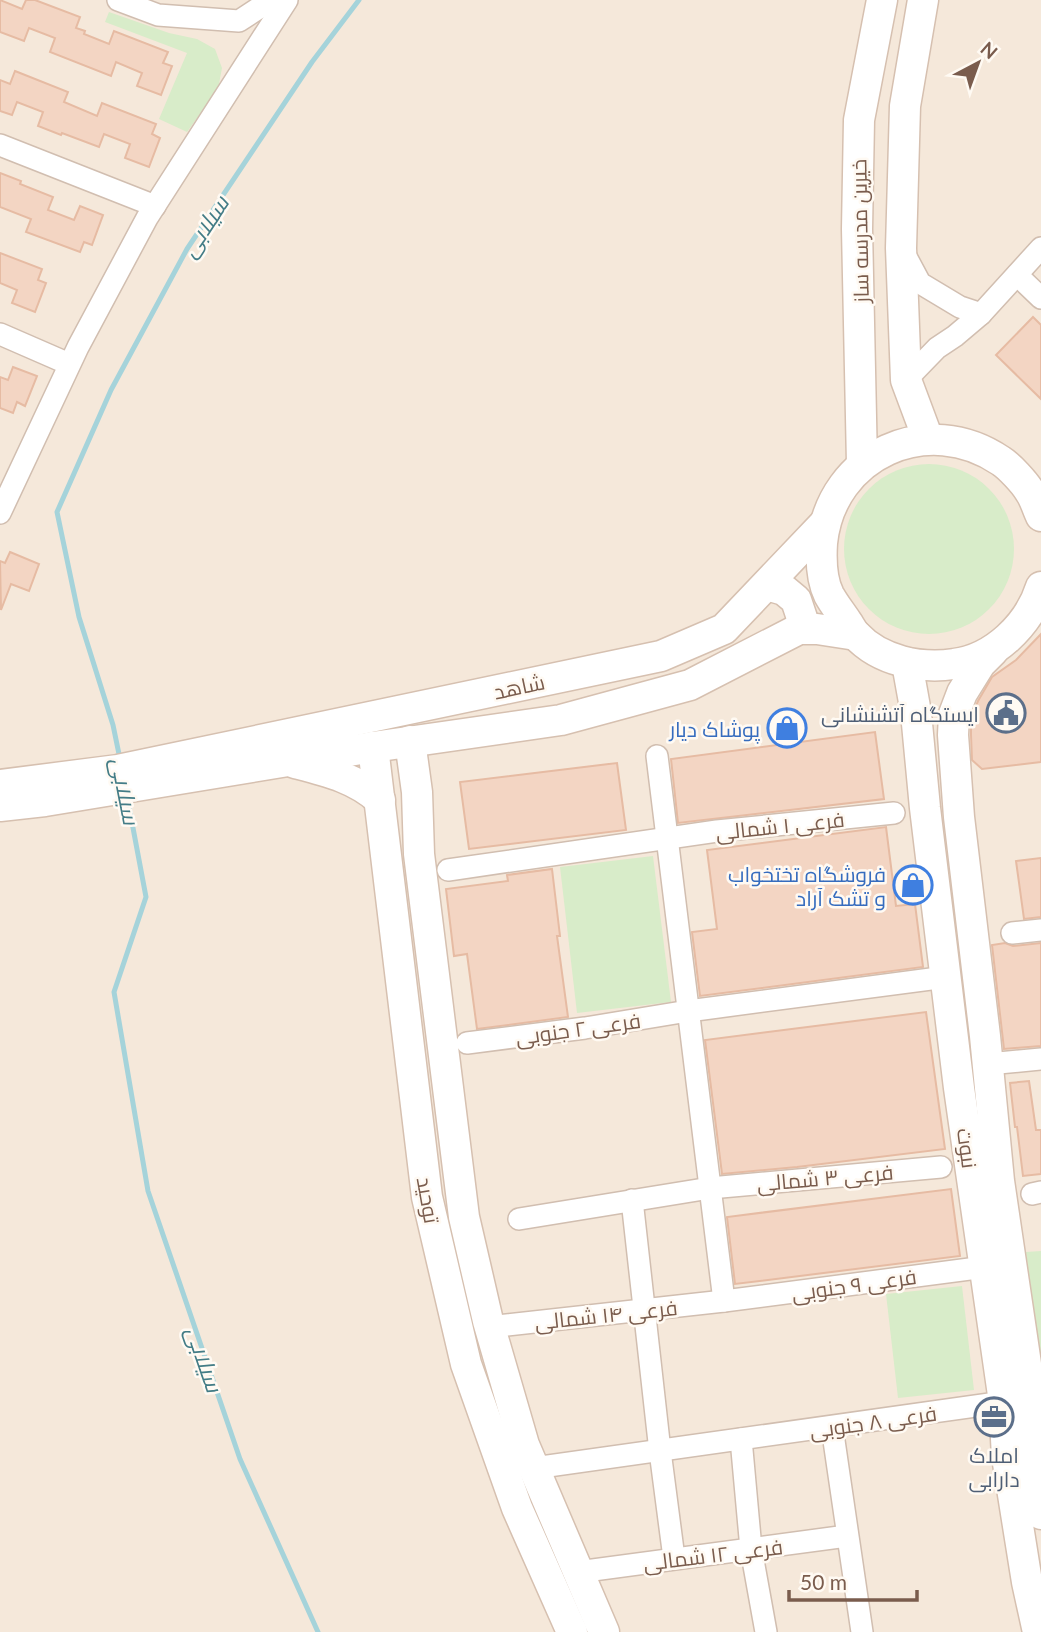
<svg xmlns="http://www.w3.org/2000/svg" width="1041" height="1632" viewBox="0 0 1041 1632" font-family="Lato,Cairo,sans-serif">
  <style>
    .residential { fill: #f5e8da }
    .green { fill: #d8ecc9 }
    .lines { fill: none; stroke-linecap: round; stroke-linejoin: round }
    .stream { stroke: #a5d3da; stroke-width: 5 }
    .building { fill: #f3d5c3; stroke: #e6bba3; stroke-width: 2 }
    .minor-casing { stroke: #d1beb0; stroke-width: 24 }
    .secondary-casing { stroke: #d6c0b0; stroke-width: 33 }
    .minor { stroke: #fff; stroke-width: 21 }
    .secondary { stroke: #fff; stroke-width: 30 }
    .labels { text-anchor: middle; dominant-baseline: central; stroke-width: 5; stroke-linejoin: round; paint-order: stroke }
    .street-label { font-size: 21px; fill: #7a5c4d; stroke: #fffaf3 }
    .service-label { font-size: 21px; fill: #4e5e75; stroke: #fffaf3; text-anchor: end }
    .shop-label { font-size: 21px; fill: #366cbe; stroke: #fffaf3; text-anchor: end }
    .water-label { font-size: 23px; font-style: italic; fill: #437c86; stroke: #fffaf3 }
  </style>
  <rect width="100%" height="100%" fill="#fdf6ec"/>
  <rect class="residential" x="0" y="0" width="1041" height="1632"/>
  <g class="green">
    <path d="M 109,12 L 169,33 L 197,39 L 215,49 L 222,68 L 218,89 L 187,132 L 159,119 L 187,53 L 105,22 Z"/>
    <circle cx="929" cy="549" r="85"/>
    <path d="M 653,856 L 671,1002 L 577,1013 L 560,867 Z"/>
    <path d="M 1041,1251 L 1041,1369 L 1026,1252 Z"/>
    <path d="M 962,1286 L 974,1390 L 898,1398 L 886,1294 Z"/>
  </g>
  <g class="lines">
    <g class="stream">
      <path d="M 120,759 L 113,725 L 79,617 L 57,512 L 111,390 L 187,249 L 312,62 L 359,0"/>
      <path d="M 127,796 L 146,897 L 114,992 L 148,1191 L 240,1459 L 318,1632"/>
    </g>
  </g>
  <g class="building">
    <path d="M 0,0 L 22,9 L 26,0 L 35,0 L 80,17 L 76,28 L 85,31 L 84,34 L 109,44 L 114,31 L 168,52 L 163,63 L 172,66 L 161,95 L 137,86 L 142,73 L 116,62 L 111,76 L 50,52 L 55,38 L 29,28 L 24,41 L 0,32 Z"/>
    <path d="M 15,71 L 68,92 L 64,102 L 97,116 L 102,103 L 156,124 L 152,134 L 160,138 L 149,167 L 125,158 L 130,144 L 104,134 L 99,147 L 62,133 L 61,135 L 38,126 L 43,112 L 17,102 L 12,115 L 0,111 L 0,80 L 10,84 Z"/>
    <path d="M 0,173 L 21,181 L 20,184 L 53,197 L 48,210 L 74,220 L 80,206 L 103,215 L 92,245 L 84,242 L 80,252 L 26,232 L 31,219 L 0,207 Z"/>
    <path d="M 0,253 L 42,269 L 38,280 L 46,283 L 35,312 L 12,303 L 17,290 L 0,283 Z"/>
    <path d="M 1033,317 L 1041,325 L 1041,399 L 996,355 Z"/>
    <path d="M 13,367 L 37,376 L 25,406 L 17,402 L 13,413 L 0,408 L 0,377 L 8,380 Z"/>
    <path d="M 10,552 L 39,564 L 29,591 L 11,584 L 1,610 L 0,561 L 5,563 Z"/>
    <path d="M 1041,634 L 1041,762 L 982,769 L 972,760 L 971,735 L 971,718 L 978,701 L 992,677 L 1016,660 Z"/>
    <path d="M 875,732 L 884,799 L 678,823 L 671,759 Z"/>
    <path d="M 617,763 L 626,830 L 469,849 L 460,782 Z"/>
    <path d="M 886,827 L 896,906 L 915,904 L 923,967 L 700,996 L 692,932 L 717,929 L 707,850 Z"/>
    <path d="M 1041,858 L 1041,917 L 1024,919 L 1016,861 Z"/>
    <path d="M 552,869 L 560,936 L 557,936 L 568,1017 L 477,1029 L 467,954 L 454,956 L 446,889 L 508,881 L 507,875 Z"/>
    <path d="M 1005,943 L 1013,946 L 1041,943 L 1041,1046 L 1004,1049 L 992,945 Z"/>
    <path d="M 926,1012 L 945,1149 L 797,1167 L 722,1174 L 705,1040 Z"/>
    <path d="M 1029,1081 L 1036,1130 L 1041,1130 L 1041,1174 L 1023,1176 L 1017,1127 L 1015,1127 L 1010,1083 Z"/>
    <path d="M 951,1189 L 960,1256 L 735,1284 L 727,1217 Z"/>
  </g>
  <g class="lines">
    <g class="minor-casing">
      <g id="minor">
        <path d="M 118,0 L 158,15 L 239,21 L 271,0"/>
        <path d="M 0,145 L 155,206"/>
        <path d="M 904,253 L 920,283 L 960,307 L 981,314"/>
        <path d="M 1017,275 L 1041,298"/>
        <path d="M 0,334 L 69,364"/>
        <path d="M 906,380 L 937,348 L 955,336 L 981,314 L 1041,248"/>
        <path d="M 0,513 L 78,347 L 147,218 L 287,0"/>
        <path d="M 657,756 L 724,1301"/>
        <path d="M 448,870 L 717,831 L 894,813"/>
        <path d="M 1012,933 L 1041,930"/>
        <path d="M 467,1043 L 585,1028 L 688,1011 L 946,977"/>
        <path d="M 988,1064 L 1041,1059"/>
        <path d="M 1032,1194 L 1041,1192"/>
        <path d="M 632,1200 L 660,1451 L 674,1558"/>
        <path d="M 519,1219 L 710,1188 L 941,1167"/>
        <path d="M 489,1327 L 724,1301 L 985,1267"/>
        <path d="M 832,1427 L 862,1632"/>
        <path d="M 741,1439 L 751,1549 L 766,1632"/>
        <path d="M 534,1468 L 1004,1402"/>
        <path d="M 578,1572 L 847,1536"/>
      </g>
    </g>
    <g class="secondary-casing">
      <g id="secondary">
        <path d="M 923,0 L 905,106 L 901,248 L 906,380 L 928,439"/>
        <path d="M 862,464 L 857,229 L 859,120 L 882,0"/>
        <path d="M 1041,516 C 1037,508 1035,499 1030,492 C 1025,483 1009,466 1001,461 C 928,411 831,454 822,543 C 821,559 822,581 829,595 C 834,604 841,613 847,622 C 850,626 852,631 856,635 C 880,661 921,669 954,664 C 994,659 1029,625 1041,587"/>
        <path d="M 767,585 L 784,590 L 796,600 L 802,618 L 799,629"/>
        <path d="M 993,651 L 980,664 L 962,693 L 954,714 L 953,735 L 959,817 L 985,1036 L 999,1181 L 1026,1364 L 1041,1514"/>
        <path d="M 907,663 L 916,713 L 925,808 L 959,1088 L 1004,1402 L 1007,1457 L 1027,1582 L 1038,1632"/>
        <path d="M 410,741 L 417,792 L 419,854 L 464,1217 L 488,1321 L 524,1445 L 604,1632"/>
        <path d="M 373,747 L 427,1197 L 466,1364 L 517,1508 L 572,1632"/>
        <path d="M 295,763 C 326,771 356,778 380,800"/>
        <path d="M 0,785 L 118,770 L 661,656 L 724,629 L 824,524"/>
        <path d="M 0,806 L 45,801 L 373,747 L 561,720 L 690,685 L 799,629 L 817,629 L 856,635"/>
      </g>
    </g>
    <use href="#minor" class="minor"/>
    <use href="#secondary" class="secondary"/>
  </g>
  <defs>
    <g id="civic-ring" transform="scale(2.0125)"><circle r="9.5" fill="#fffaf3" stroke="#5c6f8a" stroke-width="1.5"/><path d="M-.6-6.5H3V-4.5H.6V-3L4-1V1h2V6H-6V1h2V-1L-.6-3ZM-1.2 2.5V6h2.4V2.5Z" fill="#5c6f8a"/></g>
    <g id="shop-ring" transform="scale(2.0125)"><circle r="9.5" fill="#fffaf3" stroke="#3f7fe0" stroke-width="1.5"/><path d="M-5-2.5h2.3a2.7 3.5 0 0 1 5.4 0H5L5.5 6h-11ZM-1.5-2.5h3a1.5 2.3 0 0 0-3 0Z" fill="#3f7fe0"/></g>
    <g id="office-ring" transform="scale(2.0125)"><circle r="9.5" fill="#fffaf3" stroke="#5c6f8a" stroke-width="1.5"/><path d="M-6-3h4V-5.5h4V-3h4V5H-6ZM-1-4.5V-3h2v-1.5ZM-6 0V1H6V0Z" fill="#5c6f8a"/></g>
  </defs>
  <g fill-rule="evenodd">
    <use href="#civic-ring" x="1006" y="713"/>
    <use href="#shop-ring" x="787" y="728"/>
    <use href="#shop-ring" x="913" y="885"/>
    <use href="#office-ring" x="994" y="1417"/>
  </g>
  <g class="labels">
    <g class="street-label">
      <text transform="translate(859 231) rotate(-91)">خیرین مدرسه ساز</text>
      <text transform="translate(519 686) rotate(-12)">شاهد</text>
      <text transform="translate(780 825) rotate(-6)">فرعی ۱ شمالی</text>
      <text transform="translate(578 1028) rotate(-8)">فرعی ۲ جنوبی</text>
      <text transform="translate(968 1148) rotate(82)">نبوت</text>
      <text transform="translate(825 1177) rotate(-5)">فرعی ۳ شمالی</text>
      <text transform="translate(429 1200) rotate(80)">توحید</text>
      <text transform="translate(854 1284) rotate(-8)">فرعی ۹ جنوبی</text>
      <text transform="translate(606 1314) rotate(-6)">فرعی ۱۴ شمالی</text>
      <text transform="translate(873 1421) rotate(-8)">فرعی ۸ جنوبی</text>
      <text transform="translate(713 1554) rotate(-7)">فرعی ۱۲ شمالی</text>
    </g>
    <g class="service-label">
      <text x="979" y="713">ایستگاه آتشنشانی</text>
      <text x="994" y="1454" text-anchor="middle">املاک<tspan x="994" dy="24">دارابی</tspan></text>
    </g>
    <g class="shop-label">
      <text x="760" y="728">پوشاک دیار</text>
      <text x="886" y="873">فروشگاه تختخواب<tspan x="886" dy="24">و تشک آراد</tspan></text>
    </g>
    <g class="water-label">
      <text transform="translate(204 226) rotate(-57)">سیلابی</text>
      <text transform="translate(126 791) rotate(79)">سیلابی</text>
      <text transform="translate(205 1359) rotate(71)">سیلابی</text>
    </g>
  </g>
  <g transform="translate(978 63) rotate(41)" stroke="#fffaf3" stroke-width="5" paint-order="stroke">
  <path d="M0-5L12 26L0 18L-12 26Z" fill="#7a5c4d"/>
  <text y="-10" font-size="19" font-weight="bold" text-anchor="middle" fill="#7a5c4d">N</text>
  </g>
  <path d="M789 1590v10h128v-10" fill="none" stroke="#7a5c4d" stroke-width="3.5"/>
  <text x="800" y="1590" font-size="21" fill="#7a5c4d" stroke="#fffaf3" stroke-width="5" paint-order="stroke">50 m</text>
</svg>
